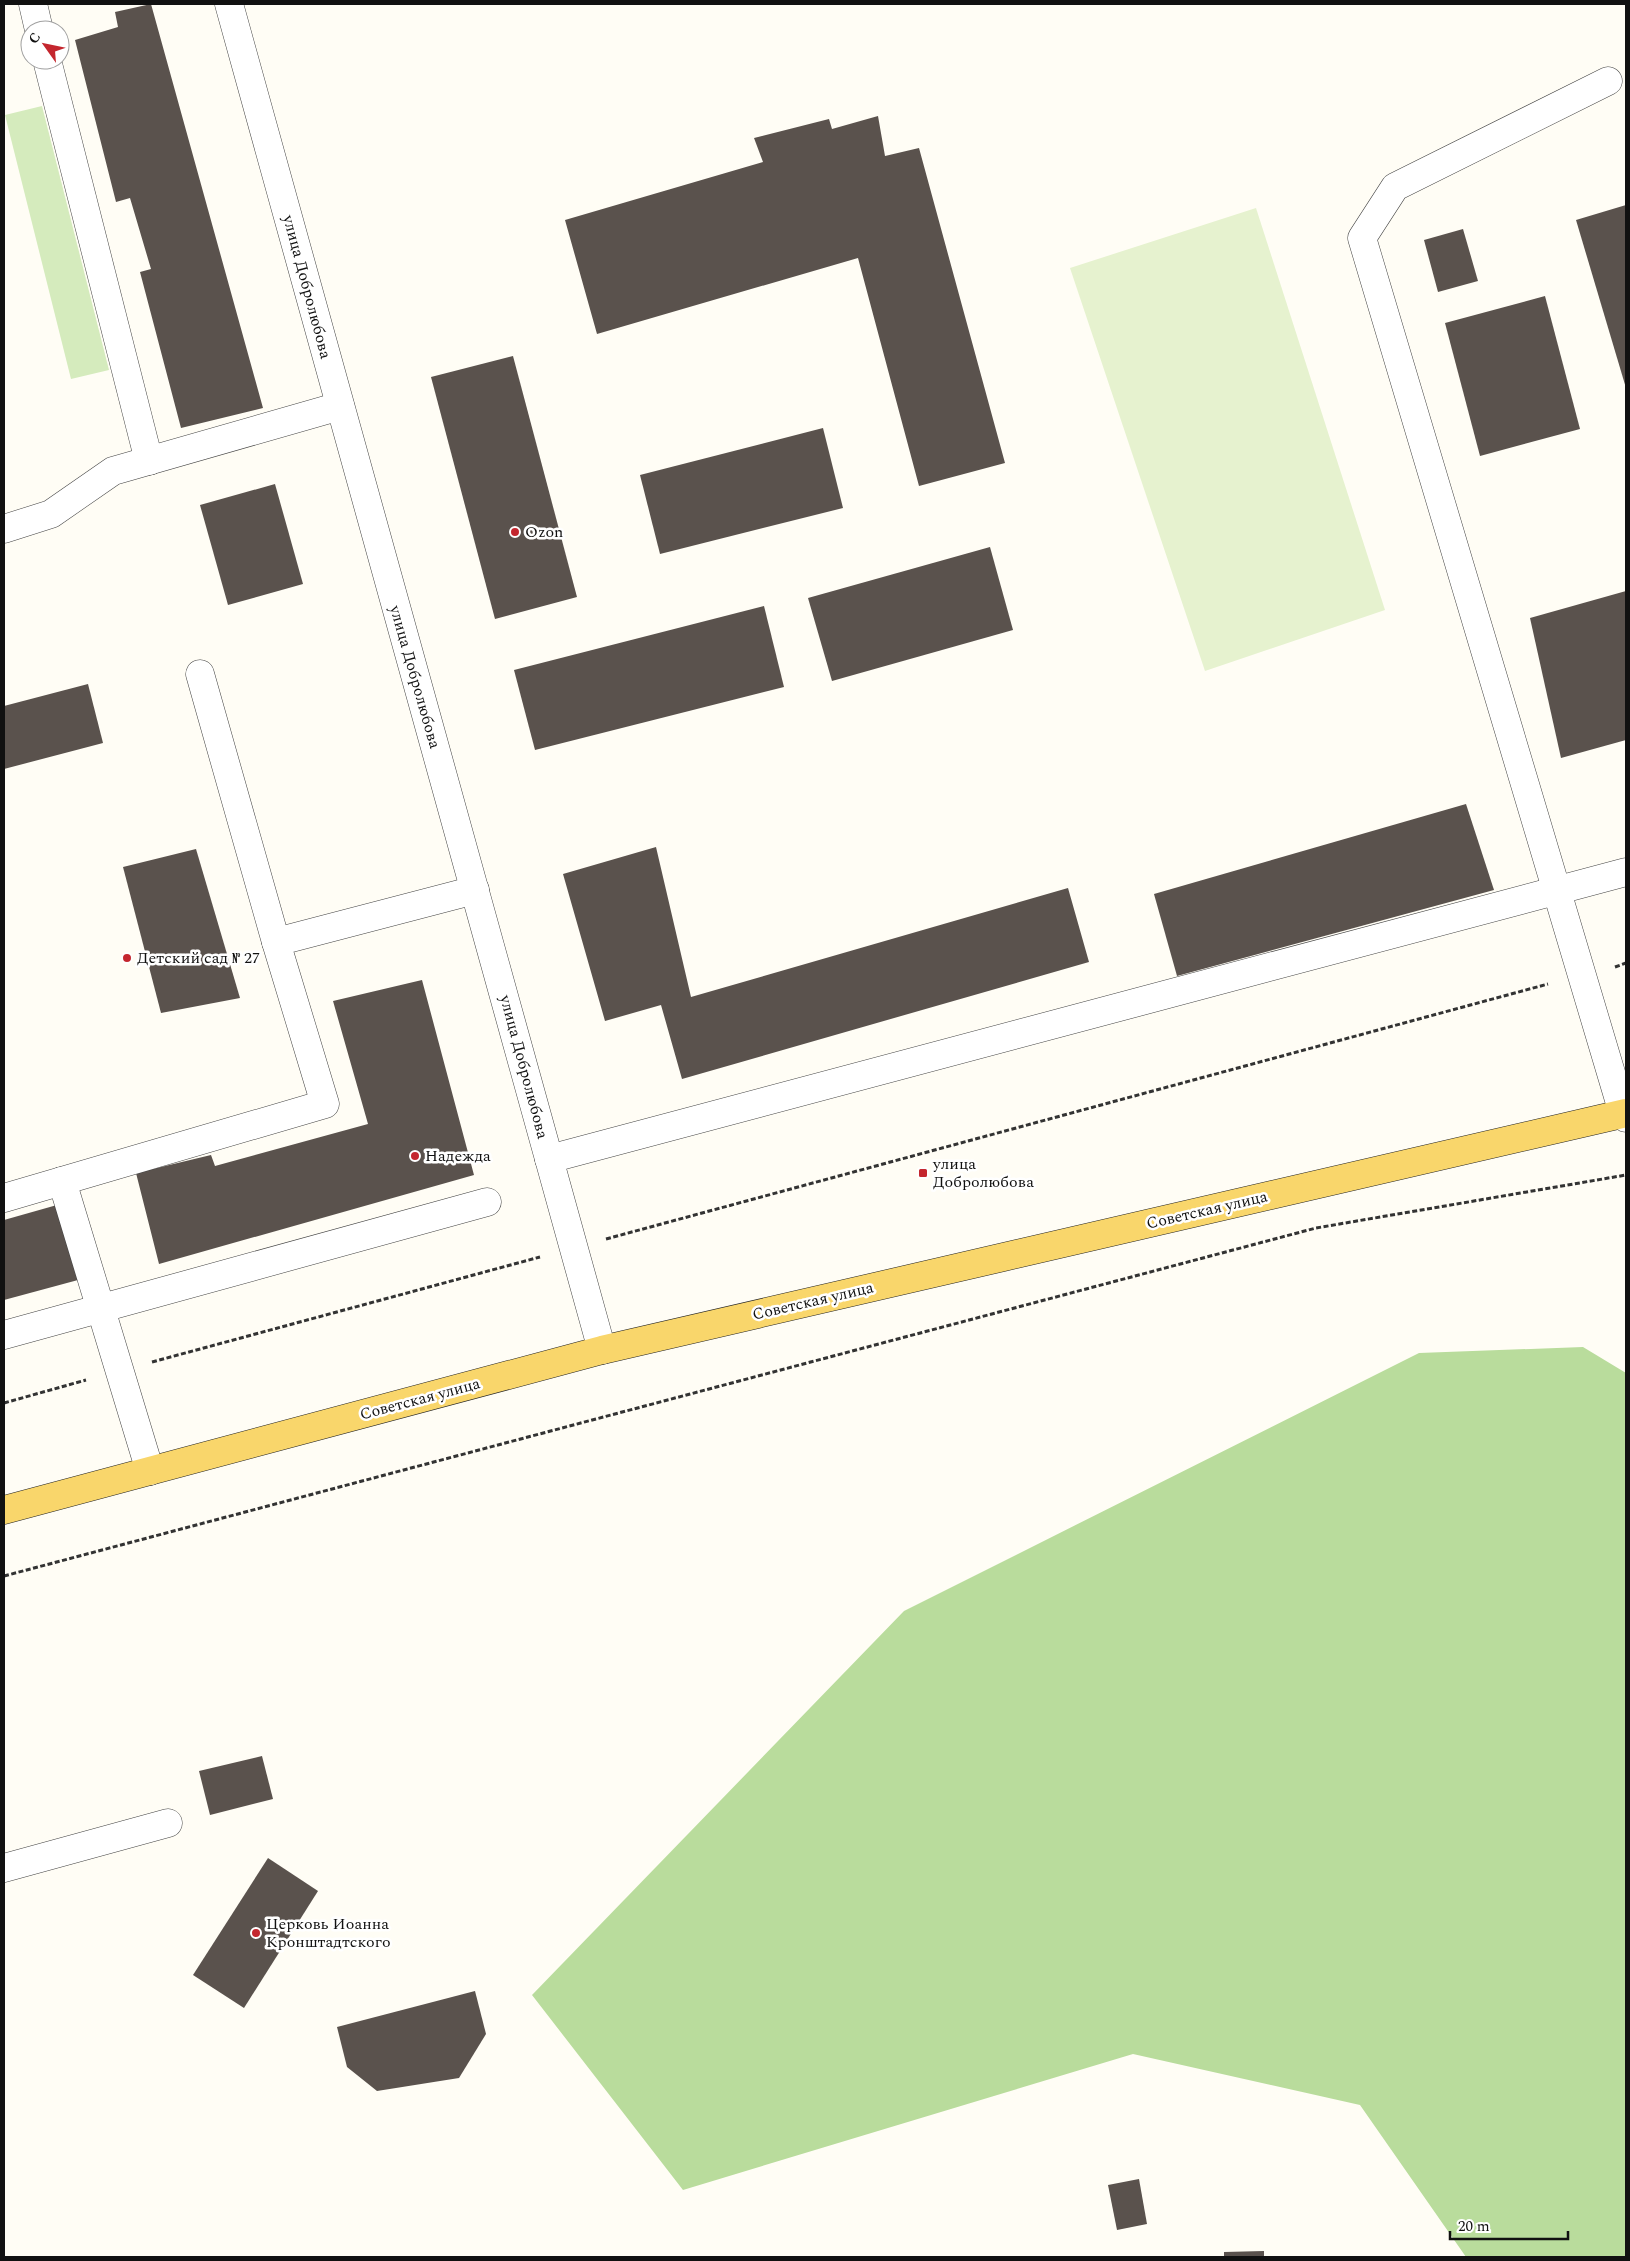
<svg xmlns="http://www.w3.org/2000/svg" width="1630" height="2261" viewBox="0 0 1630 2261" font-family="Spectral,serif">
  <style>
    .green { fill: #d5ebbd }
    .forest { fill: #b9dc9c }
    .pitch { fill: #e6f2cf }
    .building { fill: #5a524d }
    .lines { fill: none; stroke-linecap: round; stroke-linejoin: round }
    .minor-casing { stroke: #444; stroke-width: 29 }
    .major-casing { stroke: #222; stroke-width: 29 }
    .path { stroke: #333; stroke-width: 3; stroke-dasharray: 5 2.5; stroke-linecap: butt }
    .minor { stroke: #fff; stroke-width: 28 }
    .major { stroke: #f9d66b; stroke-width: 28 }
    .poi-dot { fill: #c4262e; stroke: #fff; stroke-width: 2 }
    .labels { text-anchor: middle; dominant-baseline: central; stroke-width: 5; stroke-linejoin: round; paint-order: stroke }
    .street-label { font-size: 16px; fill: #111; stroke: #fff }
    .poi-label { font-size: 16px; fill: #111; stroke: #fff; text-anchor: start }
  </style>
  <rect width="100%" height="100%" fill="#fffdf5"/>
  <path class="green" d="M 42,106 L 109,370 L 71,379 L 5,115 Z"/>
  <path class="forest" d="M 1583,1347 L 1626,1373 L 1626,2257 L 1466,2257 L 1360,2105 L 1133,2054 L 683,2190 L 532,1995 L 904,1611 L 1419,1353 Z"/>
  <path class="pitch" d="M 1256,208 L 1385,610 L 1205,671 L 1070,268 Z"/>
  <g class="building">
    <path d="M 151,4 L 263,408 L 181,428 L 140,272 L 151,269 L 130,198 L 116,202 L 75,40 L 118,27 L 115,12 Z"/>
    <path d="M 878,116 L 885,156 L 919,148 L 1005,463 L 919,486 L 858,258 L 597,334 L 565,220 L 763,162 L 754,138 L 829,119 L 832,129 Z"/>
    <path d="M 1626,205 L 1626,388 L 1576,220 Z"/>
    <path d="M 1463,229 L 1478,281 L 1438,292 L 1424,240 Z"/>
    <path d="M 1545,296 L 1580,429 L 1480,456 L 1445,323 Z"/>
    <path d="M 513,356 L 577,597 L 495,619 L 431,377 Z"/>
    <path d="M 823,428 L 843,508 L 660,554 L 640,475 Z"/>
    <path d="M 275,484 L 303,584 L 228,605 L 200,505 Z"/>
    <path d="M 990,547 L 1013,630 L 832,681 L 808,598 Z"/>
    <path d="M 1626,591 L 1626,740 L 1561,758 L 1530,618 Z"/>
    <path d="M 764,606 L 784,687 L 535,750 L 514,670 Z"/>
    <path d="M 88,684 L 103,743 L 4,769 L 4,706 Z"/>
    <path d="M 1466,804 L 1494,890 L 1177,976 L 1154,894 Z"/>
    <path d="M 656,847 L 691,997 L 1068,888 L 1089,962 L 682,1079 L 661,1005 L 605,1021 L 563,874 Z"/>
    <path d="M 196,849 L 240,998 L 161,1013 L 123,867 Z"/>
    <path d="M 422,980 L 474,1175 L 159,1264 L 136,1173 L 211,1155 L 215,1166 L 368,1124 L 333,1001 Z"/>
    <path d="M 57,1205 L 78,1280 L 4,1300 L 4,1220 Z"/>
    <path d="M 262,1756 L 273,1799 L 210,1815 L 199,1771 Z"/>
    <path d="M 268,1858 L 318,1891 L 244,2008 L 193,1975 Z"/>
    <path d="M 475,1991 L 486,2034 L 459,2078 L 377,2091 L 347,2067 L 337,2027 Z"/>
    <path d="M 1139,2179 L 1147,2224 L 1117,2230 L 1108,2185 Z"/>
    <path d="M 1264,2251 L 1264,2257 L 1224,2257 L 1224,2252 Z"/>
  </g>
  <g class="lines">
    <g class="minor-casing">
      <g id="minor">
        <path d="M 33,4 L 39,30"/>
        <path d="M 229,4 L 602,1350"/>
        <path d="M 47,60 L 149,461"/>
        <path d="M 1608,81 L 1395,187 L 1362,238 L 1623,1113 L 1626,1118"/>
        <path d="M 4,529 L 51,514 L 113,471 L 340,406"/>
        <path d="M 200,674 L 276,942"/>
        <path d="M 549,1159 L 1626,872"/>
        <path d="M 62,1181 L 150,1471"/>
        <path d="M 4,1198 L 325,1104 L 276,942 L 475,890"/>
        <path d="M 4,1335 L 487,1202"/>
        <path d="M 4,1868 L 168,1823"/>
      </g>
    </g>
    <g class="major-casing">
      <path id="major" d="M 4,1510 L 602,1350 L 1626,1113"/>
    </g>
    <g class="path">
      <path d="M 1615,967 L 1626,963"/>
      <path d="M 606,1239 L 1548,984"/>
      <path d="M 152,1362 L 540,1257"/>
      <path d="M 4,1403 L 86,1380"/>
      <path d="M 4,1576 L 1316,1228 L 1626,1175"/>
    </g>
    <use href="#minor" class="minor"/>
    <use href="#major" class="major"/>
  </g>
  <g class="poi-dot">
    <circle cx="515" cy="532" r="5"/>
    <circle cx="127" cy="958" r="5"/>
    <circle cx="415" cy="1156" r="5"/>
    <rect x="918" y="1168" width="10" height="10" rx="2.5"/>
    <circle cx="256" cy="1933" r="5"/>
  </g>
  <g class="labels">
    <g class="street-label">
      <text transform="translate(307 287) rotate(75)">улица Добролюбова</text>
      <text transform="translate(415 677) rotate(74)">улица Добролюбова</text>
      <text transform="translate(524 1067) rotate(75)">улица Добролюбова</text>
      <text transform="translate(1207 1210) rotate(-13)">Советская улица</text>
      <text transform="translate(813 1301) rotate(-13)">Советская улица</text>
      <text transform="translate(420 1399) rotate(-15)">Советская улица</text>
    </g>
    <g class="poi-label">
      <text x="525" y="532">Ozon</text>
      <text x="137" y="958">Детский сад № 27</text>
      <text x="425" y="1156">Надежда</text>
      <text x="933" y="1164">улица<tspan x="933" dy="18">Добролюбова</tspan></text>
      <text x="266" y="1924">Церковь Иоанна<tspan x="266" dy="18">Кронштадтского</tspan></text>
    </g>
  </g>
  <rect width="1630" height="2261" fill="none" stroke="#111111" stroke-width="10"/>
  <g transform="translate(45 45) rotate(303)"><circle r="24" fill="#ffffff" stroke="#a0a0a0"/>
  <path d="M0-4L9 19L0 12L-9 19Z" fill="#c4262e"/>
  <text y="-8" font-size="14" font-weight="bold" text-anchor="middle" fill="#111111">С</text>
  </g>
  <path d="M1450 2231v8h118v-8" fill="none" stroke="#111111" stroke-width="2.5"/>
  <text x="1458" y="2231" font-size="15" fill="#111111" stroke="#ffffff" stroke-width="4" paint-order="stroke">20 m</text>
</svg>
